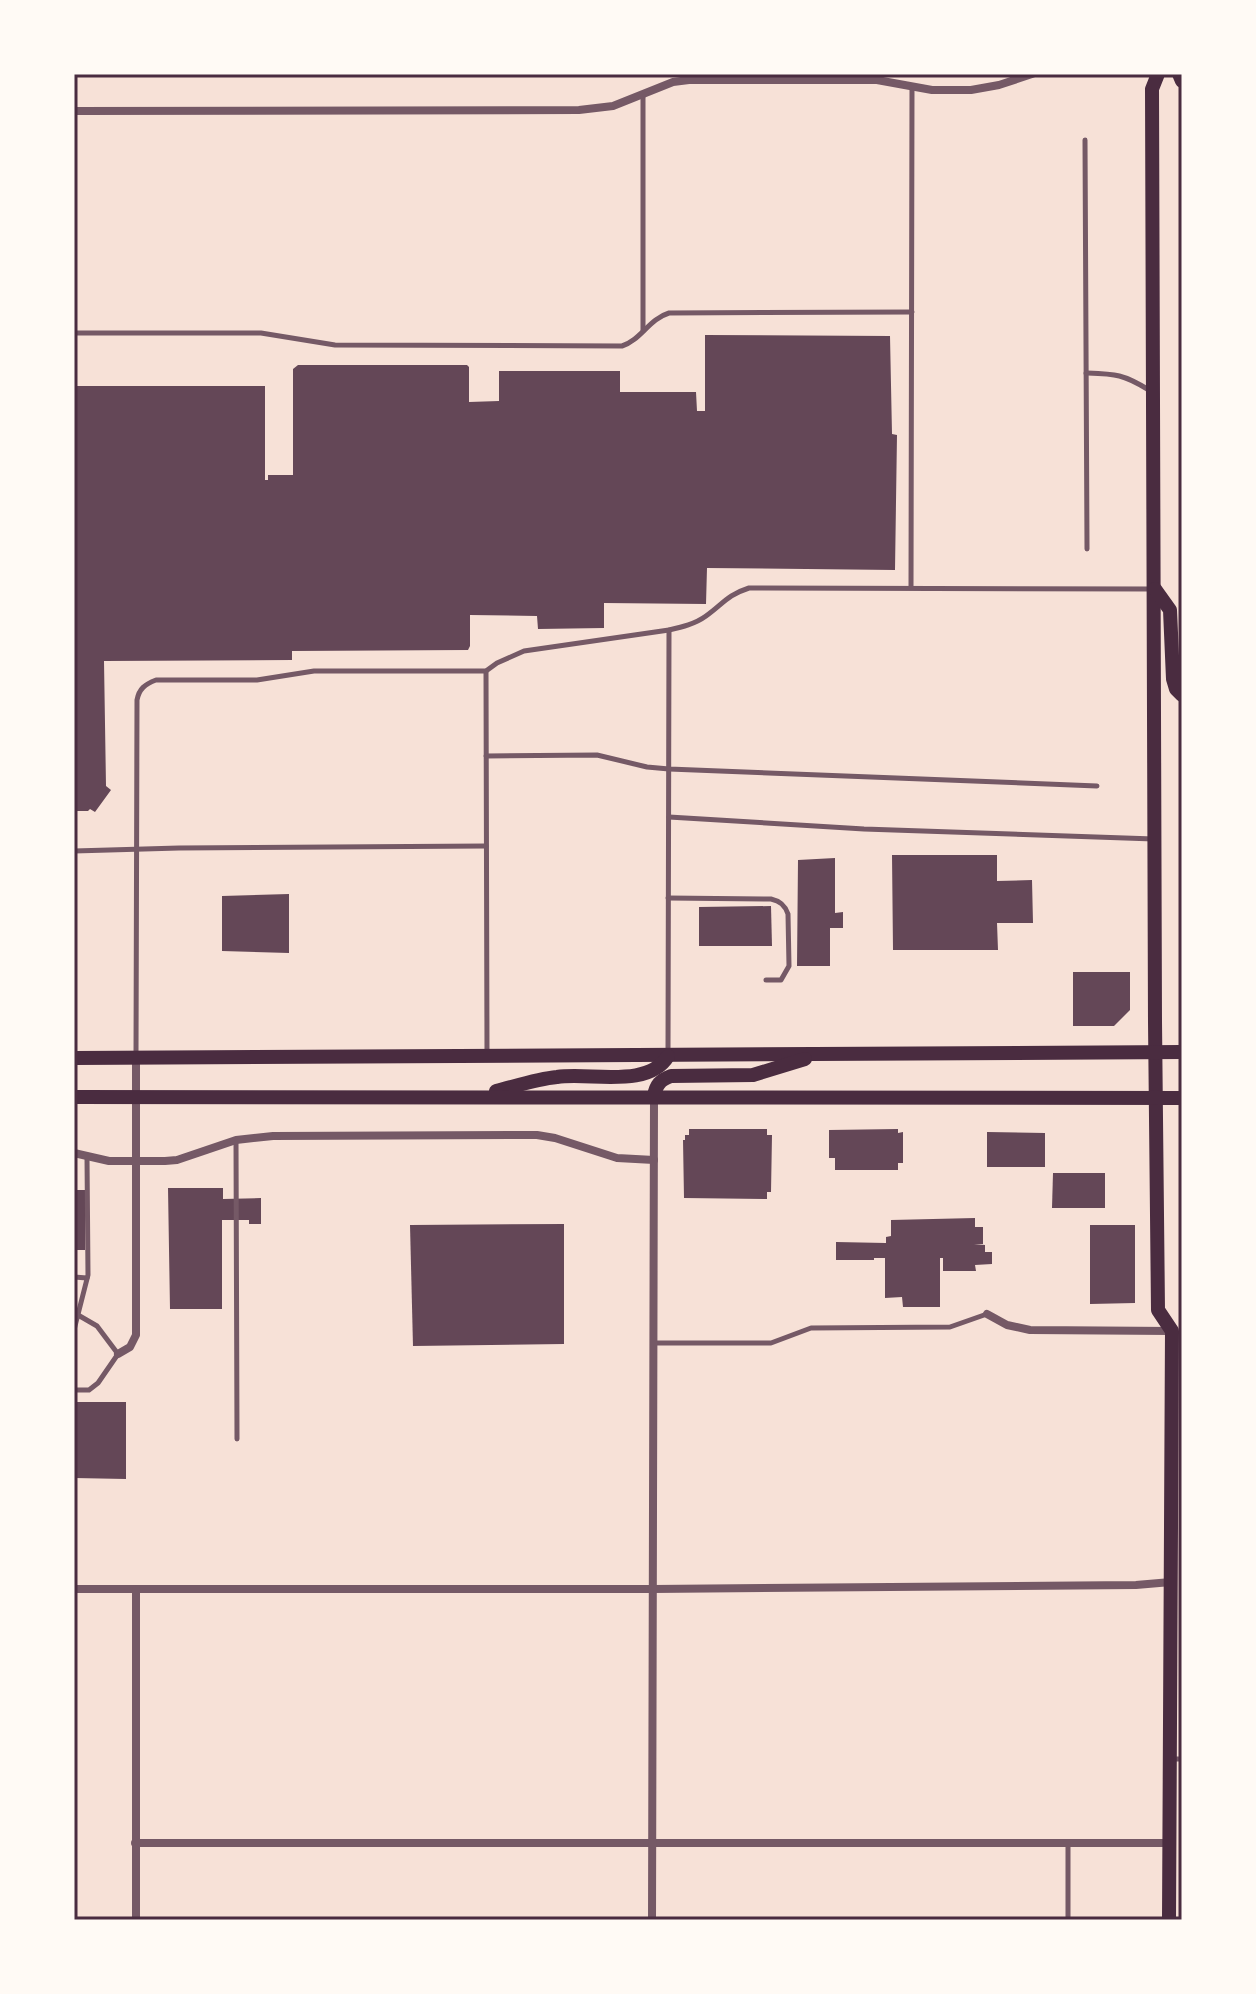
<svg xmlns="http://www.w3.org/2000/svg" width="1256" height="1994" viewBox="0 0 1256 1994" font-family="Bitter,serif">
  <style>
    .building { fill: #644757 }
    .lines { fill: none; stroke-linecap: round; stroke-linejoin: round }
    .service { stroke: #755966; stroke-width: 5 }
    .minor { stroke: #755966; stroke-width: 8 }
    .secondary { stroke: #4a2c40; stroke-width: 14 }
    .primary { stroke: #4a2c40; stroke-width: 14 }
    .neatline { fill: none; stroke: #4a2c40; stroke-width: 3 }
  </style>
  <rect width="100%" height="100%" fill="#f7e1d7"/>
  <g class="building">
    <path d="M 705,335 L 890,336 L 892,434 L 897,435 L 895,570 L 707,568 L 706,604 L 604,603 L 604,628 L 538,629 L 537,616 L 470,615 L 470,646 L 468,650 L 292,651 L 292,660 L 104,661 L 106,786 L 111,790 L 95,812 L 90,809 L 88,811 L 74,811 L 74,386 L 265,386 L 265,480 L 268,480 L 268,475 L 293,475 L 293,369 L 298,365 L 467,365 L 469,367 L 469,402 L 499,401 L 499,371 L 620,371 L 620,392 L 696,392 L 697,411 L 705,411 Z"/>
    <path d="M 892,855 L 997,855 L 997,881 L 1032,880 L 1033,923 L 997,923 L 998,950 L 893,950 Z"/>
    <path d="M 835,858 L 835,913 L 843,912 L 843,928 L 830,928 L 830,966 L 797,966 L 798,860 Z"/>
    <path d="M 289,894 L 289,953 L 222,951 L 222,896 Z"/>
    <path d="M 771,906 L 772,946 L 699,946 L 699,907 Z"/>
    <path d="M 1073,972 L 1130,972 L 1130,1010 L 1114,1026 L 1073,1026 Z"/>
    <path d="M 689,1129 L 767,1129 L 767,1135 L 772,1135 L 771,1192 L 767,1192 L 767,1199 L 684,1198 L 683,1140 L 685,1140 L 685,1135 L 689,1135 Z"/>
    <path d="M 898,1129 L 898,1133 L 903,1132 L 903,1163 L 898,1163 L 898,1170 L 835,1170 L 835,1158 L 829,1158 L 829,1130 Z"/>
    <path d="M 987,1132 L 1045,1133 L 1045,1167 L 987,1167 Z"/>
    <path d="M 1053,1173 L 1105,1173 L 1105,1208 L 1052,1208 Z"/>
    <path d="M 168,1188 L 223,1188 L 223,1199 L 261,1198 L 261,1224 L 249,1224 L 249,1220 L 222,1220 L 222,1309 L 170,1309 Z"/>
    <rect x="74" y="1190" width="11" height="60"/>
    <path d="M 975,1218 L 975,1227 L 983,1227 L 983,1244 L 974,1244 L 985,1245 L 985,1252 L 992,1252 L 992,1264 L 975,1265 L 976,1271 L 943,1271 L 943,1258 L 940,1258 L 940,1307 L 903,1307 L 902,1297 L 885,1298 L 885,1258 L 874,1258 L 874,1260 L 836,1260 L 836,1242 L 886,1243 L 886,1237 L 891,1236 L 891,1220 Z"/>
    <path d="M 564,1224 L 564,1344 L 413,1346 L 410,1225 Z"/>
    <path d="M 1090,1225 L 1135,1225 L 1135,1303 L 1090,1304 Z"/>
    <path d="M 74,1402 L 126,1402 L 126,1479 L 74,1478 Z"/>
  </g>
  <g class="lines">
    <g class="service">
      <path d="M 1085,140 L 1087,549"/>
      <path d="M 643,330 L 643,94"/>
      <path d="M 74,333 L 261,333 L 335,345 L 622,346 C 641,340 649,319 669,313 L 912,312"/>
      <path d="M 1086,373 C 1116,374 1123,374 1149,390"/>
      <path d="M 911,587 L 912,87"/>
      <path d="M 486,671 L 487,1054"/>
      <path d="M 486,756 L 597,755 L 647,767 L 669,769 L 1097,786"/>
      <path d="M 669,817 L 864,829 L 1154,839"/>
      <path d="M 74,851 L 179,848 L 486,846"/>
      <path d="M 668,898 L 771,899 C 780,901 785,905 788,914 L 789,966 L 781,980 L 766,980"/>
      <path d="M 668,1053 L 669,630"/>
      <path d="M 136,1056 L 137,700 C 139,689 145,684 156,680 L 257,680 L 314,671 L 486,671 L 497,663 L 524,651 L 669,630 C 682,627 695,624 706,616 C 723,604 727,595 749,588 L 1153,589"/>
      <path d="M 236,1140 L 237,1439"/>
      <path d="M 74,1277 L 87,1278"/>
      <path d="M 74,1330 L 88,1275 L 87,1157"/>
      <path d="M 653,1343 L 771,1343 L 811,1328 L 950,1327 L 987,1314"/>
      <path d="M 74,1390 L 89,1390 L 98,1383 L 118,1354 L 97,1326 L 78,1315"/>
      <path d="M 1170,1759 L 1182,1759"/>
      <path d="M 1068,1920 L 1068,1843"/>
    </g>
    <g class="minor">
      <path d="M 74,111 L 579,110 L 613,106 L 673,82 L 689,80 L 877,80 L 932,90 L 971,90 L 999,85 L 1032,74"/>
      <path d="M 74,1153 L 109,1161 L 165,1161 L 177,1160 L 236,1140 L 273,1136 L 537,1135 L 555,1138 L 617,1158 L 654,1160"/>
      <path d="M 987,1314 L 1007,1325 L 1030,1330 L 1172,1331"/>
      <path d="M 118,1354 L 130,1347 L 136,1335 L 136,1057"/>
      <path d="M 74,1589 L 653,1589 L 1136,1585 L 1171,1582"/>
      <path d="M 135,1843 L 1169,1843"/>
      <path d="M 136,1920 L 136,1589"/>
      <path d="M 652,1920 L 654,1097"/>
    </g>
    <g class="secondary">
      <path d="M 1158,74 L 1152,89 L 1155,1022 L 1158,1310 L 1172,1331 L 1169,1920"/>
      <path d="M 1179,74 L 1182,81"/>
      <path d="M 1155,589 L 1170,610 L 1173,679 L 1176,689 L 1182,695"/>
    </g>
    <g class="primary">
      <path d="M 74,1058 L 1182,1052"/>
      <path d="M 496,1091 C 516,1086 537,1079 557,1077 C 590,1072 648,1089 668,1056"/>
      <path d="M 654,1096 C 656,1085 660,1080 671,1076 L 753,1075 L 805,1059"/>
      <path d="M 74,1097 L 1182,1098"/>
    </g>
  </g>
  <rect width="1256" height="1994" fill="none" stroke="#fffaf5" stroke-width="152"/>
  <rect x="76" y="76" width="1104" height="1842" class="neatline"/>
</svg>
